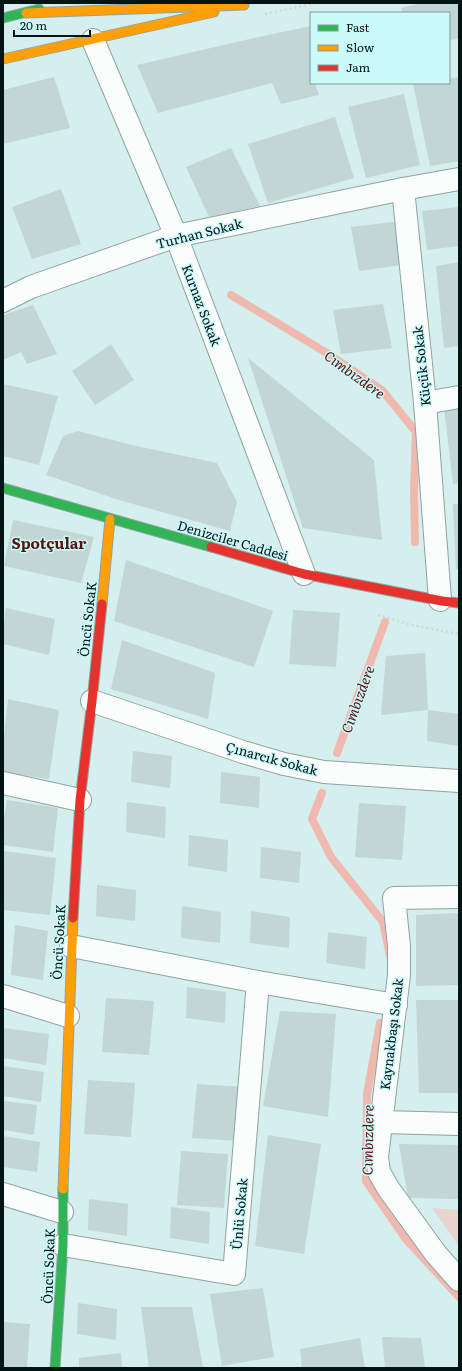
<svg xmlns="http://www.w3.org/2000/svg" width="462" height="1371" viewBox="0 0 462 1371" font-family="Literata,serif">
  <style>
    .green { fill: #e9d3ce }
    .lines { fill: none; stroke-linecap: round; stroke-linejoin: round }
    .stream { stroke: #f0b9af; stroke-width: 8 }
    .building { fill: #c1d6d5 }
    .street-casing { stroke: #8fa3a2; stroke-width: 24 }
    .fast-casing { stroke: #8fa3a2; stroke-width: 11 }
    .slow-casing { stroke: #8fa3a2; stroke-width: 11 }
    .jam-casing { stroke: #8fa3a2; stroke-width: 11 }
    .path { stroke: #d0d7d7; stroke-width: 2.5; stroke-dasharray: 2 3; stroke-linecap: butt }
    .street { stroke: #f9fdfc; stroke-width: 22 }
    .fast { stroke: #30b455; stroke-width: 9 }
    .slow { stroke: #ff9f0a; stroke-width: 9 }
    .jam { stroke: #e5322d; stroke-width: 9 }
    .labels { text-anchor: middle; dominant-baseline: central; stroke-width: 3; stroke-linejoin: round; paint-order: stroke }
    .street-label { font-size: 13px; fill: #031414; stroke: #cafaf9 }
    .water-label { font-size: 14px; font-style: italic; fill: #5d0e09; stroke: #cafaf9 }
    .quarter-label { font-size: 15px; font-weight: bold; fill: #56120d; stroke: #cafaf9 }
  </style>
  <rect width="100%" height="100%" fill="#d5efee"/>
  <path class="green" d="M 432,1208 L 459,1210 L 459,1246 Z"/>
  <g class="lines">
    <g class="stream">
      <path d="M 231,295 L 330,355 L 382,390 L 416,432 L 414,490 L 415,542"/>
      <path d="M 337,753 L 385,622"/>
      <path d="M 322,793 L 312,819 L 331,857 L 383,922 L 390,956"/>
      <path d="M 380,1023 L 367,1094 L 366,1181 L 405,1238 L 459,1297"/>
    </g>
  </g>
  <g class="building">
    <path d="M 422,3 L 459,3 L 459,39 L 449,40 L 449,13 L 403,13 L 401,8 Z"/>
    <path d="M 311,26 L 311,83 L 315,83 L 319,95 L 281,104 L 272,83 L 158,113 L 137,65 L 254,38 Z"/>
    <path d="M 54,77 L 70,128 L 3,144 L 3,90 Z"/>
    <path d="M 459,77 L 459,161 L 430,166 L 413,84 L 422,83 L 449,83 L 449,79 Z"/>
    <path d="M 404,94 L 420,165 L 366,178 L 348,107 Z"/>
    <path d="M 335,117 L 354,178 L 268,203 L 248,144 Z"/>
    <path d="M 231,148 L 260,206 L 209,217 L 186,167 Z"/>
    <path d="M 61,189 L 81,244 L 32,259 L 12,207 Z"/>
    <path d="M 459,207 L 459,246 L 427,250 L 422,211 Z"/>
    <path d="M 401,221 L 409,264 L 359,271 L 351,227 Z"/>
    <path d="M 459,262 L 459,346 L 444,348 L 436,266 Z"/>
    <path d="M 383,304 L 392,348 L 341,354 L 333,310 Z"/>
    <path d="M 33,305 L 57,354 L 27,364 L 21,352 L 3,360 L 3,315 Z"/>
    <path d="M 111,344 L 134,380 L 95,405 L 72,371 Z"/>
    <path d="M 248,358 L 374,460 L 382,540 L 303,528 Z"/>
    <path d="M 3,384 L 58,396 L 39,465 L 3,456 Z"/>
    <path d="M 459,405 L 459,483 L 453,484 L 444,407 Z"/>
    <path d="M 78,431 L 132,445 L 217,463 L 237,502 L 230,531 L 119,500 L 46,475 L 63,436 Z"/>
    <path d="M 453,504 L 459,504 L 459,569 L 456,569 Z"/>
    <path d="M 13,520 L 94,537 L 81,583 L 4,566 Z"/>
    <path d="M 126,560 L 273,611 L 254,667 L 114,621 Z"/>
    <path d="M 6,608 L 55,619 L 49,655 L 3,644 L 3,630 Z"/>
    <path d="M 293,610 L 340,613 L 336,667 L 289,664 Z"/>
    <path d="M 122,640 L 215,673 L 208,719 L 111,689 Z"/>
    <path d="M 425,653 L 428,710 L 381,715 L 386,656 Z"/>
    <path d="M 8,699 L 59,710 L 49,779 L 3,772 L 3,747 Z"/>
    <path d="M 428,710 L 459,714 L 459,746 L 427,741 Z"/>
    <path d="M 133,751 L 172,756 L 170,788 L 131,782 Z"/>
    <path d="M 221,772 L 260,777 L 259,808 L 220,803 Z"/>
    <path d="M 7,800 L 58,808 L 53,852 L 3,845 L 3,826 Z"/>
    <path d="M 127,802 L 166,807 L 165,838 L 126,832 Z"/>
    <path d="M 359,803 L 406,806 L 402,860 L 355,857 Z"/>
    <path d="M 189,835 L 228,840 L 227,872 L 188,866 Z"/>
    <path d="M 261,847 L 301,852 L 299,883 L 260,878 Z"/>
    <path d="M 4,851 L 56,858 L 50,915 L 3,910 L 3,862 Z"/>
    <path d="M 97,885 L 136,890 L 135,921 L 96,916 Z"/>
    <path d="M 182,906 L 221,912 L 220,943 L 181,938 Z"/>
    <path d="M 251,911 L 290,917 L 289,948 L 250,943 Z"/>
    <path d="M 459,913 L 459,985 L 416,986 L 416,915 Z"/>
    <path d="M 15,925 L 48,931 L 43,980 L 11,975 Z"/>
    <path d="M 328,932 L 367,937 L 365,969 L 326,963 Z"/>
    <path d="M 187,987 L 226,992 L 225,1023 L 186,1018 Z"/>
    <path d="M 106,998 L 154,1001 L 149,1055 L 102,1052 Z"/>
    <path d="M 416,1000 L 459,1000 L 459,1093 L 419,1093 Z"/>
    <path d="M 280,1011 L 336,1014 L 328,1117 L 263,1106 Z"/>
    <path d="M 3,1028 L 49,1034 L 46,1065 L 3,1058 Z"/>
    <path d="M 3,1066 L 44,1072 L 41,1102 L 3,1096 Z"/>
    <path d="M 88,1080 L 135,1083 L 131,1137 L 84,1134 Z"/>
    <path d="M 197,1084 L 244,1087 L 240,1141 L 192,1138 Z"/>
    <path d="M 3,1101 L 37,1105 L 34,1135 L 3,1130 Z"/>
    <path d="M 268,1135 L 321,1144 L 304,1254 L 255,1246 Z"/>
    <path d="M 3,1136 L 40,1142 L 37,1172 L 3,1167 Z"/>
    <path d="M 399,1144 L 459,1145 L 459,1199 L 408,1198 Z"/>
    <path d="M 181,1151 L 228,1154 L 224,1208 L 177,1205 Z"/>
    <path d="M 89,1199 L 128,1204 L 127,1236 L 88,1230 Z"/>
    <path d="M 171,1207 L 210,1212 L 209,1244 L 170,1238 Z"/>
    <path d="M 263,1288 L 274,1357 L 222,1366 L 210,1294 Z"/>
    <path d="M 78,1303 L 117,1309 L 116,1340 L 77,1334 Z"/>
    <path d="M 141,1307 L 192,1307 L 203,1368 L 149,1368 Z"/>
    <path d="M 3,1322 L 30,1324 L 27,1368 L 3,1368 Z"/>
    <path d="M 382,1337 L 421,1338 L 425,1368 L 385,1368 Z"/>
    <path d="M 360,1338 L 365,1368 L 302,1368 L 300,1349 Z"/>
    <path d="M 121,1353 L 122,1368 L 79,1368 L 79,1358 Z"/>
  </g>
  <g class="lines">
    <g class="street-casing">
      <g id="street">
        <path d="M 93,40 L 176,236 L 304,574"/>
        <path d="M 3,301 L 31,287 L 176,236 L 403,189"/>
        <path d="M 425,403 L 459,397"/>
        <path d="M 440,600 L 425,403 L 403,189 L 459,179"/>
        <path d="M 92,701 L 243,752 L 284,764 L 324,772 L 459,781"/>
        <path d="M 3,783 L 80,800"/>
        <path d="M 459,897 L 394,898 L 399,946 L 399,975 L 377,1157 L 379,1172 L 388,1188 L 436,1254 L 459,1280"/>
        <path d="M 71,946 L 258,982 L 396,1005"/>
        <path d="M 3,996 L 68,1016"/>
        <path d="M 381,1122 L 459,1124"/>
        <path d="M 3,1194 L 62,1212"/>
        <path d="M 63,1245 L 234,1274 L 258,982"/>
      </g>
    </g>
    <g class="fast-casing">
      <g id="fast">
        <path d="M 3,18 L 39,9"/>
        <path d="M 3,488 L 211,547"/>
        <path d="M 55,1368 L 63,1245 L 63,1189"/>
      </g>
    </g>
    <g class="slow-casing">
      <g id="slow">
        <path d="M 26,13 L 244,5"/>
        <path d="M 3,59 L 214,12"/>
        <path d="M 102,604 L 110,519"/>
        <path d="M 63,1189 L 73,918"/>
      </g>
    </g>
    <g class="jam-casing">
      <g id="jam">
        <path d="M 211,547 L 304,574 L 442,601 L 459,603"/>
        <path d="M 73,918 L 80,800 L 92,701 L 102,604"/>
      </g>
    </g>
    <g class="path">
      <path d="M 265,14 L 317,3"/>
      <path d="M 378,615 L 412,625 L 459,634"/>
    </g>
    <use href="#street" class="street"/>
    <use href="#fast" class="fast"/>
    <use href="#slow" class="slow"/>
    <use href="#jam" class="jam"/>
  </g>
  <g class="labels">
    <g class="street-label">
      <text transform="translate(199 233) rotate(-14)">Turhan Sokak</text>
      <text transform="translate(202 305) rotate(69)">Kurnaz Sokak</text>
      <text transform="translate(421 366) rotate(-96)">Küçük Sokak</text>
      <text transform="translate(233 540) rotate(16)">Denizciler Caddesi</text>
      <text transform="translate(87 619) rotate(-84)">Öncü SokaK</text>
      <text transform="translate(272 758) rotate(15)">Çınarcık Sokak</text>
      <text transform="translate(58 942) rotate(-87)">Öncü SokaK</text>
      <text transform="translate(391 1034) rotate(-83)">Kaynakbaşı Sokak</text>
      <text transform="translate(239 1214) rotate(-85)">Ünlü Sokak</text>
      <text transform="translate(48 1266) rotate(-88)">Öncü SokaK</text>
    </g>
    <g class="water-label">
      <text transform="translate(355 374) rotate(36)">Cımbızdere</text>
      <text transform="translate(357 699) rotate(-70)">Cımbızdere</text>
      <text transform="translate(367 1140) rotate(-89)">Cımbızdere</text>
    </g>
    <g class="quarter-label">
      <text x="49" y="542">Spotçular</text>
    </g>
  </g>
  <rect width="462" height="1371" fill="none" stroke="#031414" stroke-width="8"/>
  <rect x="310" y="12" width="140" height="72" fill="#cafaf9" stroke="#7a9e9d"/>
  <rect x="318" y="25" width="20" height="6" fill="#30b455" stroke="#7a9e9d"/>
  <text x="346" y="32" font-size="12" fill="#031414">Fast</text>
  <rect x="318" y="45" width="20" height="6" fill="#ff9f0a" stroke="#7a9e9d"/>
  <text x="346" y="52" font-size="12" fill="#031414">Slow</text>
  <rect x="318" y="65" width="20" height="6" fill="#e5322d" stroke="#7a9e9d"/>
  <text x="346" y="72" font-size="12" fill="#031414">Jam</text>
  <path d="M14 30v6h76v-6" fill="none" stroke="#031414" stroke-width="2"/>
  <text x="20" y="30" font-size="12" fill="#031414" stroke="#cafaf9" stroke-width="3" paint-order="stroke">20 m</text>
</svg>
